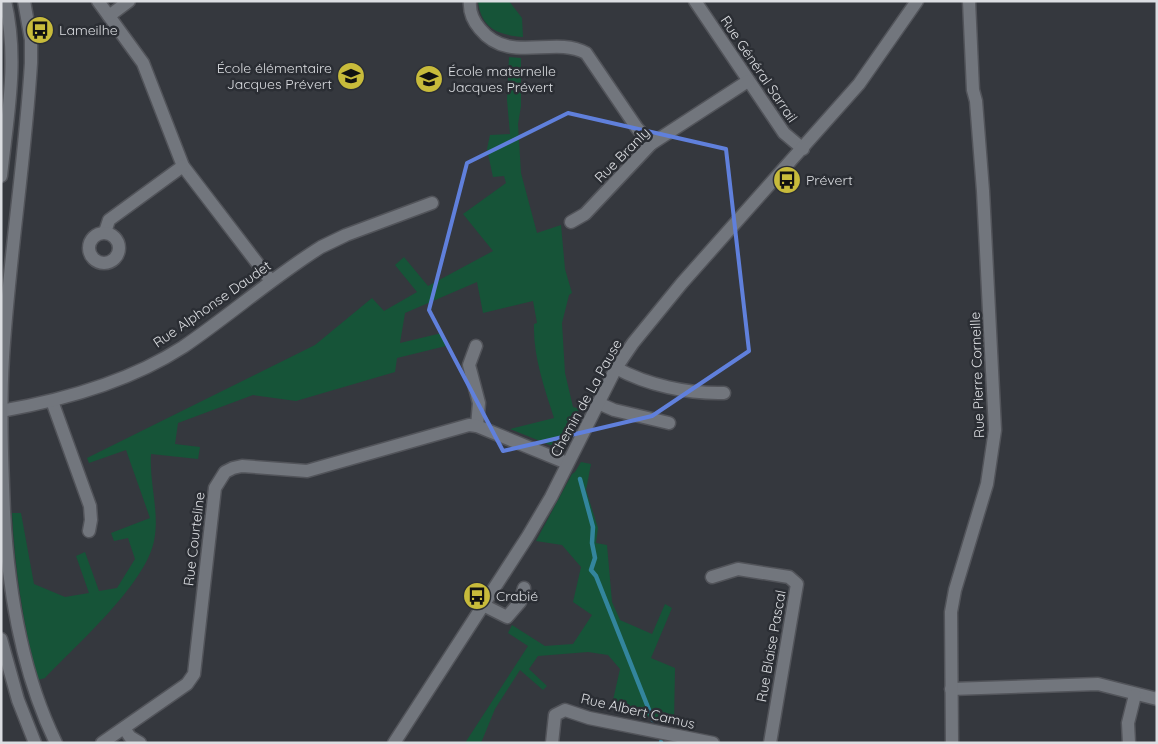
<svg xmlns="http://www.w3.org/2000/svg" width="1158" height="744" viewBox="0 0 1158 744" font-family="Quicksand,sans-serif">
  <style>
    .green { fill: #165438 }
    .lines { fill: none; stroke-linecap: round; stroke-linejoin: round }
    .stream { stroke: #33859d; stroke-width: 4.5 }
    .minor-casing { stroke: #52545a; stroke-width: 15 }
    .minor { stroke: #72767d; stroke-width: 12 }
    .marked { fill: none; stroke: #6080dc; stroke-width: 4; stroke-linejoin: round }
    .labels { text-anchor: middle; dominant-baseline: central; stroke-width: 5; stroke-linejoin: round; paint-order: stroke }
    .poi-label { font-size: 14px; fill: #dcdee2; stroke: #2b2e34; text-anchor: start }
    .street-label { font-size: 14px; fill: #dcdee2; stroke: #2b2e34 }
  </style>
  <rect width="100%" height="100%" fill="#35383e"/>
  <g class="green">
    <path d="M 478,1 L 509,1 L 522,18 L 523,37 C 499,35 481,29 478,1 Z"/>
    <path d="M 509,57 L 521,58 L 521,106 L 518,124 L 521,173 L 537,233 L 561,225 L 565,269 L 572,293 L 569,295 L 562,323 L 565,373 L 573,407 L 580,409 L 558,444 L 550,445 L 510,429 L 554,418 C 544,387 533,356 534,324 L 537,323 L 533,301 L 483,313 L 477,282 L 405,313 L 400,343 L 442,333 L 446,346 L 397,358 L 395,372 L 296,401 L 253,395 L 178,423 L 175,444 L 200,447 L 198,459 L 151,454 C 149,483 160,512 154,541 C 145,585 76,645 45,678 L 38,680 C 23,625 15,570 12,513 L 21,513 L 34,584 L 65,597 L 89,593 L 76,556 L 85,552 L 99,591 L 117,588 L 135,559 L 128,538 L 114,541 L 111,533 L 150,518 L 126,450 L 89,463 L 87,458 L 315,345 L 372,298 L 384,311 L 417,292 L 395,265 L 404,257 L 428,286 L 493,251 L 463,214 L 506,183 L 504,176 L 493,177 L 487,149 L 490,135 L 510,134 L 507,100 Z"/>
    <path d="M 581,462 L 591,464 L 586,490 L 598,528 L 596,543 L 607,545 L 612,602 L 620,620 L 652,634 L 665,604 L 672,608 L 651,658 L 675,668 L 674,722 L 611,709 L 620,669 L 608,655 L 588,652 L 538,656 L 529,669 L 547,686 L 543,690 L 520,670 L 495,709 L 481,743 L 465,743 L 528,646 L 508,633 L 512,625 L 545,646 L 573,644 L 592,615 L 573,602 L 581,567 L 562,545 L 536,541 L 572,474 L 575,472 Z"/>
  </g>
  <g class="lines">
    <g class="stream">
      <path d="M 580,479 L 593,527 L 592,543 L 595,558 L 591,570 L 596,576 L 653,720"/>
      <path d="M 661,743 L 661,742"/>
    </g>
    <g class="minor-casing">
      <g id="minor">
        <path d="M 24,1 L 31,40 L 31,63 C 25,161 9,259 3,357 C 0,408 2,460 4,512 C 8,591 21,671 56,743"/>
        <path d="M 98,1 L 143,63 L 183,166 L 271,281"/>
        <path d="M 470,1 C 469,12 473,21 480,29 C 509,65 553,35 586,53 L 637,128 L 651,144"/>
        <path d="M 695,1 L 784,133 L 803,149"/>
        <path d="M 109,16 L 129,1"/>
        <path d="M 1,176 C 7,118 19,60 5,1"/>
        <path d="M 571,222 L 585,214 L 651,144 L 748,81"/>
        <path d="M 105,232 L 109,220 L 183,166"/>
        <circle cx="104" cy="248" r="15"/>
        <path d="M 476,346 L 469,365 L 479,403 L 477,426"/>
        <path d="M 616,368 C 647,385 688,394 724,393"/>
        <path d="M 52,401 L 90,506 L 91,520 L 89,531"/>
        <path d="M 598,403 L 614,410 L 669,423"/>
        <path d="M 1,411 C 64,400 129,382 183,347 C 230,315 273,277 321,247 L 346,235 L 432,203"/>
        <path d="M 712,577 L 738,569 L 789,577 L 797,584 L 770,743"/>
        <path d="M 483,605 L 507,617 L 520,602 L 524,588"/>
        <path d="M 1,639 L 18,700 L 35,743"/>
        <path d="M 951,689 L 1098,684 L 1157,699"/>
        <path d="M 124,728 L 130,737 L 140,743"/>
        <path d="M 102,743 L 187,684 L 194,674 L 215,488 L 225,472 L 233,468 L 242,466 L 307,471 L 469,425 L 477,426 L 567,463"/>
        <path d="M 394,743 L 528,536 L 551,497 L 616,368 L 633,343 L 682,283 L 859,84 L 917,1"/>
        <path d="M 552,743 L 555,715 L 565,710 L 589,718 L 713,743"/>
        <path d="M 952,743 L 951,612 L 955,590 L 987,484 L 995,430 L 983,191 L 976,101 L 973,90 L 969,1"/>
        <path d="M 1129,743 L 1128,723 L 1135,695"/>
      </g>
    </g>
    <use href="#minor" class="minor"/>
  </g>
  <path class="marked" d="M 568,113 L 726,149 L 749,351 L 652,416 L 503,451 L 429,310 L 467,163 Z"/>
  <defs>
    <g id="bus-disc" transform="scale(1.4375)"><circle r="9.5" fill="#c8bb3b" stroke="#2b2e34"/><path d="M-5-6H5V4H4V6H2V4H-2V6H-4V4H-5ZM-3.5-4V0h7V-4ZM-3.5 1.2v1.5H-2V1.2ZM2 1.2v1.5H3.5V1.2Z" fill="#111"/></g>
    <g id="school-disc" transform="scale(1.4375)"><circle r="9.5" fill="#c8bb3b" stroke="#2b2e34"/><path d="M0-5L7-2L0 1L-7-2ZM-4 1L0 2.5L4 1V4Q0 6-4 4Z" fill="#111"/></g>
  </defs>
  <g fill-rule="evenodd">
    <use href="#bus-disc" x="40" y="30"/>
    <use href="#school-disc" x="351" y="76"/>
    <use href="#school-disc" x="429" y="79"/>
    <use href="#bus-disc" x="787" y="180"/>
    <use href="#bus-disc" x="477" y="596"/>
  </g>
  <g class="labels">
    <g class="poi-label">
      <text x="59" y="30">Lameilhe</text>
      <text x="332" y="68" text-anchor="end">École élémentaire<tspan x="332" dy="16">Jacques Prévert</tspan></text>
      <text x="448" y="71">École maternelle<tspan x="448" dy="16">Jacques Prévert</tspan></text>
      <text x="806" y="180">Prévert</text>
      <text x="496" y="596">Crabié</text>
    </g>
    <g class="street-label">
      <text transform="translate(759 69) rotate(56)">Rue Général Sarrail</text>
      <text transform="translate(622 155) rotate(-45)">Rue Branly</text>
      <text transform="translate(212 304) rotate(-35)">Rue Alphonse Daudet</text>
      <text transform="translate(977 375) rotate(-92)">Rue Pierre Corneille</text>
      <text transform="translate(586 398) rotate(-61)">Chemin de La Pause</text>
      <text transform="translate(194 539) rotate(-83)">Rue Courteline</text>
      <text transform="translate(771 646) rotate(-80)">Rue Blaise Pascal</text>
      <text transform="translate(638 711) rotate(13)">Rue Albert Camus</text>
    </g>
  </g>
  <rect width="1158" height="744" fill="none" stroke="#dcdee2" stroke-width="5"/>
</svg>
